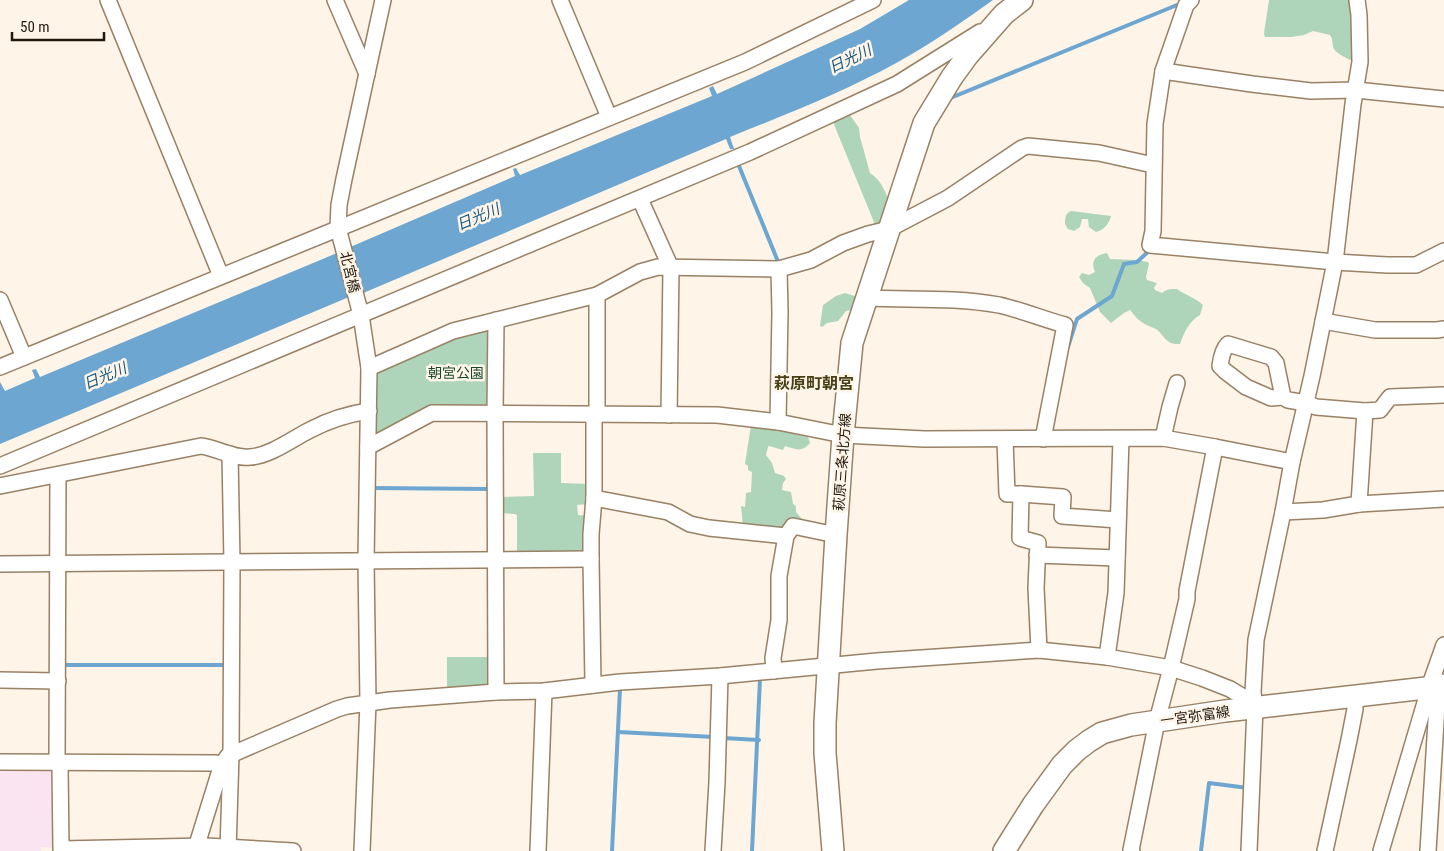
<svg xmlns="http://www.w3.org/2000/svg" width="1444" height="851" viewBox="0 0 1444 851" font-family="'Roboto Condensed','Noto Sans JP',sans-serif">
  <style>
    .industrial { fill: #fae4f2 }
    .green { fill: #aed5b9 }
    .water { fill: #6da7d1 }
    .lines { fill: none; stroke-linecap: round; stroke-linejoin: round }
    .stream { stroke: #6da7d1; stroke-width: 4 }
    .street-casing { stroke: #998166; stroke-width: 18 }
    .secondary-casing { stroke: #998166; stroke-width: 24 }
    .street { stroke: #fff; stroke-width: 15 }
    .secondary { stroke: #fff; stroke-width: 21 }
    .labels { text-anchor: middle; dominant-baseline: central; stroke-width: 5; stroke-linejoin: round; paint-order: stroke }
    .street-label { font-size: 14px; fill: #21180d; stroke: #fef4e8 }
    .park-label { font-size: 14px; fill: #19472b; stroke: #fef4e8 }
    .water-label { font-size: 15px; font-style: italic; fill: #145881; stroke: #fef4e8 }
    .quarter-label { font-size: 16px; font-weight: bold; fill: #473f16; stroke: #fef4e8 }
  </style>
  <rect width="100%" height="100%" fill="#fef4e8"/>
  <path class="industrial" d="M 0,767 L 56,768 L 56,848 L 41,847 L 41,851 L 0,851 Z"/>
  <g class="green">
    <path d="M 1269,0 L 1350,0 L 1353,24 C 1350,31 1353,33 1354,40 C 1355,46 1354,52 1354,58 L 1350,60 C 1345,57 1335,53 1333,47 C 1332,42 1333,39 1330,35 L 1313,31 L 1304,35 L 1291,37 L 1265,37 L 1264,33 Z"/>
    <path d="M 850,115 L 859,128 L 860,137 L 870,173 C 880,179 888,194 889,205 C 890,210 887,217 886,222 L 876,227 L 833,122 Z"/>
    <path d="M 1071,211 L 1111,216 C 1109,224 1104,230 1096,232 L 1089,227 L 1088,219 L 1082,219 L 1080,227 L 1074,231 L 1068,229 L 1065,224 C 1065,219 1065,213 1071,211 Z"/>
    <path d="M 1107,253 L 1110,259 L 1136,260 L 1148,262 L 1149,264 L 1146,277 L 1147,280 L 1157,283 L 1154,288 L 1155,290 L 1162,293 C 1166,289 1171,289 1177,289 C 1185,295 1196,298 1203,305 L 1200,315 C 1189,321 1184,333 1180,344 C 1166,345 1165,336 1156,329 C 1154,328 1151,327 1149,326 C 1140,322 1136,318 1130,310 L 1124,313 L 1111,323 L 1100,312 L 1090,288 L 1083,283 L 1079,277 L 1082,273 L 1089,275 L 1095,272 C 1090,260 1096,255 1107,253 Z"/>
    <path d="M 845,293 L 855,296 L 857,300 L 856,309 L 846,311 L 838,321 L 827,323 L 822,327 L 820,326 L 823,305 L 836,296 Z"/>
    <path d="M 488,328 L 493,412 L 430,411 L 371,443 L 372,371 L 454,333 Z"/>
    <path d="M 751,425 L 791,430 L 797,435 L 808,437 L 810,443 C 801,453 796,449 785,446 L 783,450 L 769,446 L 768,447 L 766,455 L 772,463 L 775,473 L 784,476 L 786,479 L 783,483 L 782,490 L 791,492 L 793,504 L 796,506 L 796,512 L 802,519 L 799,524 L 783,533 L 743,526 L 741,506 L 745,507 L 746,493 L 751,492 L 752,472 L 748,470 L 748,466 L 745,464 Z"/>
    <path d="M 533,453 L 561,453 L 561,483 L 589,484 L 589,504 L 577,505 L 578,515 L 588,516 L 587,553 L 517,556 L 517,515 L 515,514 L 501,513 L 500,497 L 534,496 Z"/>
    <path d="M 447,657 L 493,657 L 489,687 L 447,690 Z"/>
  </g>
  <g class="water">
    <path d="M 909,0 L 993,0 C 962,22 931,44 898,62 C 844,92 787,114 730,137 L 734,149 L 730,149 L 726,139 L 361,294 L 348,248 L 515,176 L 513,169 L 516,168 L 520,175 L 712,96 L 709,88 L 713,86 L 717,94 L 860,29 Z"/>
    <path d="M 337,253 L 349,297 L 0,444 L 0,382 L 5,391 L 35,378 L 32,370 L 36,369 L 40,377 Z"/>
  </g>
  <g class="lines">
    <g class="stream">
      <path d="M 948,99 L 1177,5"/>
      <path d="M 739,166 L 779,264 L 781,263"/>
      <path d="M 1068,347 L 1077,319 L 1112,296 L 1124,264 L 1137,262 L 1151,249"/>
      <path d="M 373,488 L 488,489 L 488,485"/>
      <path d="M 64,669 L 64,665 L 228,665"/>
      <path d="M 618,732 L 714,737"/>
      <path d="M 723,738 L 759,740"/>
      <path d="M 612,851 L 620,689"/>
      <path d="M 752,851 L 760,679"/>
      <path d="M 1201,851 L 1209,783 L 1248,788"/>
    </g>
    <g class="street-casing">
      <g id="street">
        <path d="M 108,0 L 221,276"/>
        <path d="M 335,0 L 367,74"/>
        <path d="M 560,0 L 609,117"/>
        <path d="M 1191,0 L 1186,5 L 1163,71 L 1155,124 L 1153,231 L 1150,245 L 1335,262 L 1387,265 L 1416,265 L 1444,251"/>
        <path d="M 1163,71 L 1252,84 L 1311,91 L 1356,90 L 1444,99"/>
        <path d="M 640,199 L 671,268 L 669,415"/>
        <path d="M 867,298 C 911,300 955,297 999,305 C 1021,310 1043,319 1065,325 L 1043,439"/>
        <path d="M 0,300 L 24,357"/>
        <path d="M 496,320 L 495,414 L 496,692"/>
        <path d="M 1323,321 L 1375,330 L 1437,330 L 1444,329"/>
        <path d="M 0,367 L 745,62 L 873,0"/>
        <path d="M 369,368 L 453,331 L 597,295 L 640,272 L 658,267 L 779,269 L 811,260 L 843,243 L 868,234 L 889,229 L 948,198 L 1022,148 L 1028,146 L 1099,153 L 1153,165"/>
        <path d="M 1283,397 L 1276,363 L 1271,357 L 1228,344 C 1223,349 1221,358 1220,366 L 1225,371 L 1246,387 L 1271,398 L 1283,397 L 1288,400 L 1306,403 L 1316,407 L 1365,411 L 1359,504"/>
        <path d="M 1365,411 L 1380,410 L 1390,397 L 1444,395"/>
        <path d="M 778,422 L 780,312 L 779,269"/>
        <path d="M 1163,438 L 1170,407 L 1177,383"/>
        <path d="M 1005,440 L 1007,494 L 1021,494 L 1020,538 L 1038,543 L 1036,588 L 1039,650"/>
        <path d="M 368,447 L 432,413 L 717,415 L 778,422 L 843,435 L 924,439 L 1163,438 L 1215,447"/>
        <path d="M 0,466 L 750,152 L 897,84 L 980,32"/>
        <path d="M 58,475 L 57,759 L 60,766 L 61,849 L 206,846 L 293,851"/>
        <path d="M 0,486 L 201,446 C 218,448 233,459 250,457 C 270,456 292,439 310,430 C 329,420 347,414 369,411"/>
        <path d="M 1021,494 L 1063,497 L 1062,516 L 1118,520"/>
        <path d="M 594,498 L 668,512 L 690,524 L 709,528 L 786,536"/>
        <path d="M 1283,512 L 1323,510 L 1359,504 L 1444,499"/>
        <path d="M 1037,555 L 1117,558"/>
        <path d="M 0,564 L 591,559"/>
        <path d="M 1107,657 L 1116,593 L 1121,439"/>
        <path d="M 774,671 L 773,658 L 779,620 L 779,576 L 786,536 L 793,526 L 836,535"/>
        <path d="M 0,680 L 58,681"/>
        <path d="M 593,685 L 591,559 L 591,534 L 594,498 L 594,421 L 597,414 L 597,295"/>
        <path d="M 0,762 L 214,763 L 222,764"/>
        <path d="M 195,851 L 222,764 L 228,756 L 337,709 L 347,706 L 390,700 L 496,692 L 544,691 L 620,682 L 720,676 L 877,661 L 1039,650 L 1107,657 L 1171,668 L 1202,678 L 1230,689 L 1245,698 L 1255,708"/>
        <path d="M 228,851 L 231,754 L 232,562 L 230,454"/>
        <path d="M 362,851 L 368,703 L 366,561 L 369,368 L 361,315 L 338,228 L 339,205 L 344,179 L 383,0"/>
        <path d="M 538,851 L 544,691"/>
        <path d="M 713,851 L 717,782 L 720,676"/>
        <path d="M 1132,851 L 1131,850 L 1157,721 L 1171,668 L 1187,599 L 1187,591 L 1215,447 L 1292,462"/>
        <path d="M 1249,851 L 1255,708 L 1253,692 L 1256,640 L 1283,512 L 1292,462 L 1312,376 L 1335,262 L 1353,104 L 1360,62 L 1359,15 L 1357,0"/>
        <path d="M 1325,851 L 1349,740 L 1355,709 L 1355,696"/>
        <path d="M 1381,851 L 1432,679 L 1444,645"/>
        <path d="M 1428,851 L 1437,705 L 1441,682"/>
      </g>
    </g>
    <g class="secondary-casing">
      <g id="secondary">
        <path d="M 833,851 L 825,753 L 825,723 L 836,535 L 843,435 L 852,343 L 924,123 L 952,77 L 968,55 L 1004,14 L 1022,0"/>
        <path d="M 1004,851 L 1033,805 L 1062,765 L 1077,750 L 1089,741 L 1102,733 L 1131,725 L 1225,711 L 1444,686"/>
      </g>
    </g>
    <use href="#street" class="street"/>
    <use href="#secondary" class="secondary"/>
  </g>
  <g class="labels">
    <g class="street-label">
      <text transform="translate(350 272) rotate(76)">北宮橋</text>
      <text transform="translate(842 462) rotate(-86)">萩原三条北方線</text>
      <text transform="translate(1195 716) rotate(-8)">一宮弥富線</text>
    </g>
    <g class="park-label">
      <text x="456" y="373">朝宮公園</text>
    </g>
    <g class="water-label">
      <text transform="translate(850 59) rotate(-26)">日光川</text>
      <text transform="translate(478 217) rotate(-23)">日光川</text>
      <text transform="translate(105 376) rotate(-23)">日光川</text>
    </g>
    <g class="quarter-label">
      <text x="814" y="383">萩原町朝宮</text>
    </g>
  </g>
  <path d="M12 32v8h92v-8" fill="none" stroke="#21180d" stroke-width="2.5"/>
  <text x="20" y="32" font-size="15" fill="#21180d" stroke="#fef4e8" stroke-width="4" paint-order="stroke">50 m</text>
</svg>
